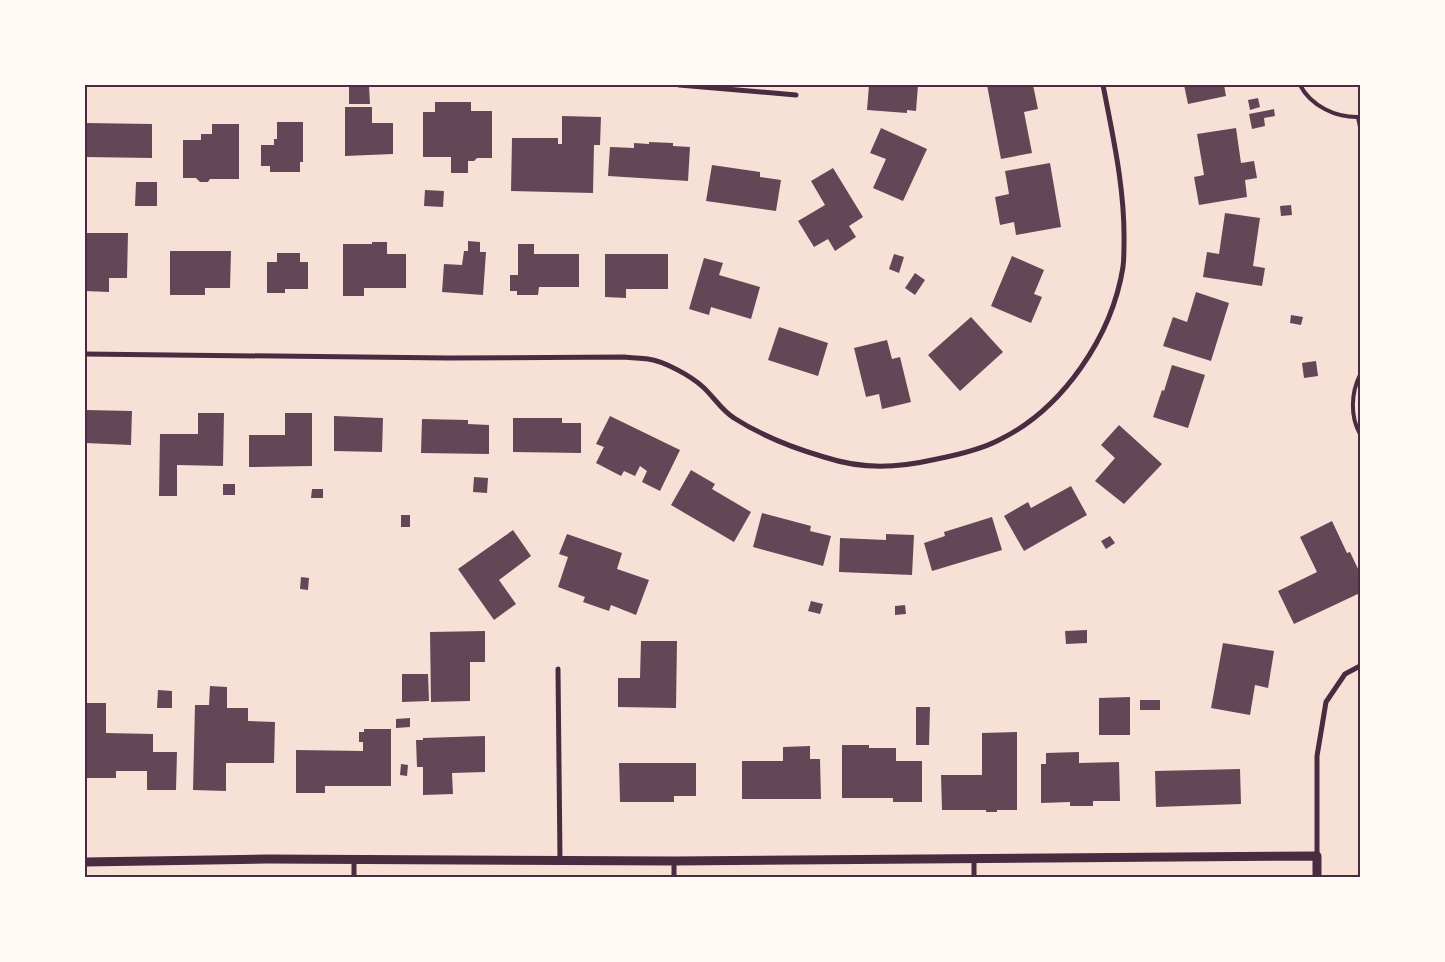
<svg xmlns="http://www.w3.org/2000/svg" width="1445" height="962" viewBox="0 0 1445 962" font-family="'Crimson Pro',serif">
  <style>
    .building { fill: #644757 }
    .lines { fill: none; stroke-linecap: round; stroke-linejoin: round }
    .service { stroke: #4a2c40; stroke-width: 4 }
    .minor { stroke: #4a2c40; stroke-width: 5 }
    .tertiary { stroke: #4a2c40; stroke-width: 9 }
    .neatline { fill: none; stroke: #4a2c40; stroke-width: 2 }
  </style>
  <rect width="100%" height="100%" fill="#f7e1d7"/>
  <g class="building">
    <path d="M 349,85 L 369,85 L 370,104 L 349,104 Z"/>
    <path d="M 869,85 L 918,85 L 916,111 L 907,110 L 907,113 L 867,110 Z"/>
    <path d="M 987,85 L 1033,85 L 1038,109 L 1024,112 L 1032,153 L 1001,159 Z"/>
    <path d="M 1184,85 L 1224,85 L 1226,96 L 1188,104 Z"/>
    <path d="M 1258,98 L 1260,107 L 1250,110 L 1248,100 Z"/>
    <path d="M 435,102 L 471,102 L 471,111 L 492,111 L 492,158 L 477,158 L 474,161 L 468,161 L 468,173 L 451,173 L 451,157 L 423,157 L 423,112 L 435,112 Z"/>
    <path d="M 345,107 L 372,107 L 372,123 L 393,123 L 393,154 L 345,156 Z"/>
    <path d="M 1274,109 L 1275,116 L 1264,118 L 1265,126 L 1252,129 L 1249,114 Z"/>
    <path d="M 562,116 L 601,117 L 600,145 L 594,145 L 593,193 L 511,191 L 512,138 L 558,138 L 558,144 L 562,144 Z"/>
    <path d="M 277,122 L 303,122 L 303,162 L 300,162 L 300,172 L 270,172 L 270,166 L 261,166 L 261,145 L 274,145 L 274,139 L 277,139 Z"/>
    <path d="M 85,123 L 152,124 L 152,158 L 85,157 Z"/>
    <path d="M 212,124 L 239,124 L 239,179 L 210,179 L 208,182 L 200,182 L 196,178 L 183,178 L 183,140 L 201,140 L 201,134 L 212,134 Z"/>
    <path d="M 881,128 L 927,149 L 903,201 L 873,188 L 886,159 L 870,153 Z"/>
    <path d="M 1236,128 L 1241,163 L 1254,161 L 1257,178 L 1245,180 L 1247,197 L 1199,205 L 1194,177 L 1204,175 L 1197,134 Z"/>
    <path d="M 649,142 L 673,143 L 673,146 L 690,147 L 688,181 L 608,176 L 610,147 L 634,148 L 634,143 L 649,144 Z"/>
    <path d="M 1050,163 L 1061,227 L 1016,235 L 1014,222 L 1000,225 L 995,197 L 1009,194 L 1005,171 Z"/>
    <path d="M 712,165 L 760,172 L 760,177 L 781,180 L 776,211 L 706,201 Z"/>
    <path d="M 833,168 L 863,217 L 849,226 L 856,237 L 835,251 L 828,239 L 814,247 L 798,221 L 825,205 L 811,181 Z"/>
    <path d="M 136,182 L 157,182 L 157,206 L 135,206 Z"/>
    <path d="M 425,190 L 444,191 L 443,207 L 424,206 Z"/>
    <path d="M 1291,205 L 1292,215 L 1281,216 L 1280,206 Z"/>
    <path d="M 1225,213 L 1260,218 L 1253,266 L 1265,268 L 1262,286 L 1203,277 L 1207,252 L 1219,254 Z"/>
    <path d="M 85,233 L 128,233 L 127,278 L 109,278 L 109,292 L 85,291 Z"/>
    <path d="M 468,241 L 480,242 L 480,252 L 486,252 L 483,295 L 442,292 L 444,264 L 462,265 L 464,251 L 468,251 Z"/>
    <path d="M 372,242 L 387,242 L 387,254 L 406,254 L 406,288 L 364,288 L 364,296 L 343,296 L 343,244 L 372,244 Z"/>
    <path d="M 518,244 L 534,244 L 534,254 L 579,254 L 579,287 L 539,287 L 538,295 L 517,295 L 517,291 L 510,291 L 510,275 L 518,275 Z"/>
    <path d="M 170,251 L 231,251 L 230,288 L 205,288 L 205,295 L 170,295 Z"/>
    <path d="M 277,253 L 300,253 L 300,262 L 308,262 L 308,289 L 285,289 L 285,293 L 267,293 L 267,262 L 277,262 Z"/>
    <path d="M 605,254 L 668,254 L 668,289 L 626,289 L 626,298 L 605,297 Z"/>
    <path d="M 894,254 L 904,257 L 899,273 L 889,269 Z"/>
    <path d="M 1012,256 L 1044,270 L 1034,294 L 1042,297 L 1031,323 L 991,306 Z"/>
    <path d="M 704,258 L 723,263 L 719,275 L 760,287 L 751,319 L 711,307 L 709,315 L 689,309 Z"/>
    <path d="M 915,273 L 925,280 L 915,295 L 905,288 Z"/>
    <path d="M 1196,292 L 1229,303 L 1211,361 L 1163,346 L 1173,317 L 1187,322 Z"/>
    <path d="M 1291,315 L 1303,317 L 1301,325 L 1290,323 Z"/>
    <path d="M 971,317 L 1003,352 L 960,391 L 928,355 Z"/>
    <path d="M 779,327 L 828,343 L 818,376 L 768,360 Z"/>
    <path d="M 887,340 L 892,359 L 900,357 L 911,402 L 882,409 L 879,394 L 866,397 L 854,348 Z"/>
    <path d="M 1316,361 L 1318,376 L 1304,378 L 1302,363 Z"/>
    <path d="M 1172,365 L 1205,375 L 1188,428 L 1153,417 L 1162,390 L 1164,391 Z"/>
    <path d="M 85,410 L 132,411 L 131,445 L 85,443 Z"/>
    <path d="M 198,413 L 224,413 L 223,466 L 177,465 L 177,496 L 159,496 L 160,434 L 198,434 Z"/>
    <path d="M 285,413 L 312,413 L 312,466 L 249,467 L 249,435 L 285,435 Z"/>
    <path d="M 334,416 L 383,418 L 382,452 L 334,451 Z"/>
    <path d="M 610,416 L 680,450 L 660,491 L 642,482 L 647,471 L 640,466 L 635,476 L 624,471 L 621,476 L 596,463 L 604,447 L 596,444 Z"/>
    <path d="M 513,418 L 562,418 L 562,423 L 581,423 L 581,453 L 513,452 Z"/>
    <path d="M 422,419 L 468,420 L 468,424 L 489,425 L 489,454 L 421,453 Z"/>
    <path d="M 1119,425 L 1162,464 L 1124,504 L 1095,481 L 1115,458 L 1101,445 Z"/>
    <path d="M 691,470 L 715,484 L 712,489 L 751,512 L 734,542 L 671,505 Z"/>
    <path d="M 474,477 L 488,478 L 487,493 L 473,492 Z"/>
    <rect x="223" y="484" width="12" height="11"/>
    <path d="M 1071,486 L 1087,515 L 1024,551 L 1004,516 L 1028,502 L 1031,508 Z"/>
    <path d="M 312,489 L 323,489 L 323,498 L 311,498 Z"/>
    <path d="M 762,513 L 811,526 L 810,531 L 831,536 L 823,566 L 753,547 Z"/>
    <rect x="401" y="515" width="9" height="12"/>
    <path d="M 992,517 L 1002,550 L 932,571 L 924,543 L 945,536 L 944,532 Z"/>
    <path d="M 1332,521 L 1347,553 L 1350,552 L 1360,573 L 1360,593 L 1294,624 L 1278,591 L 1317,572 L 1300,537 Z"/>
    <path d="M 513,530 L 531,556 L 499,580 L 516,604 L 494,620 L 458,569 Z"/>
    <path d="M 567,534 L 622,553 L 617,569 L 649,580 L 636,615 L 611,605 L 609,611 L 583,602 L 585,597 L 558,587 L 568,557 L 559,554 Z"/>
    <path d="M 886,534 L 914,535 L 912,575 L 839,572 L 840,538 L 886,540 Z"/>
    <path d="M 1110,536 L 1115,543 L 1106,549 L 1101,541 Z"/>
    <path d="M 301,577 L 309,578 L 308,590 L 300,589 Z"/>
    <path d="M 811,601 L 823,604 L 820,614 L 808,611 Z"/>
    <path d="M 905,605 L 906,614 L 895,615 L 895,606 Z"/>
    <path d="M 1087,630 L 1087,643 L 1066,644 L 1065,631 Z"/>
    <path d="M 485,631 L 485,662 L 470,662 L 470,701 L 431,702 L 430,632 Z"/>
    <path d="M 641,641 L 677,641 L 676,708 L 618,707 L 618,678 L 640,678 Z"/>
    <path d="M 1223,643 L 1274,651 L 1268,688 L 1255,685 L 1250,715 L 1211,708 Z"/>
    <path d="M 402,674 L 428,674 L 429,701 L 402,702 Z"/>
    <path d="M 210,686 L 227,687 L 227,708 L 248,708 L 248,721 L 275,722 L 274,763 L 226,763 L 226,791 L 193,790 L 195,705 L 209,705 Z"/>
    <path d="M 158,690 L 172,691 L 172,708 L 157,708 Z"/>
    <path d="M 1130,697 L 1130,735 L 1099,735 L 1099,698 Z"/>
    <rect x="1140" y="700" width="20" height="10"/>
    <path d="M 85,703 L 106,703 L 106,733 L 153,734 L 153,752 L 177,752 L 176,790 L 147,790 L 147,771 L 116,771 L 116,778 L 85,778 Z"/>
    <path d="M 916,707 L 930,707 L 929,745 L 916,745 Z"/>
    <path d="M 410,718 L 410,727 L 396,728 L 396,719 Z"/>
    <path d="M 364,729 L 391,729 L 391,786 L 325,786 L 325,793 L 296,793 L 296,750 L 363,751 L 363,742 L 359,742 L 359,732 L 364,732 Z"/>
    <path d="M 1017,732 L 1017,810 L 997,810 L 997,812 L 986,812 L 986,810 L 942,810 L 941,775 L 982,775 L 982,733 Z"/>
    <path d="M 485,736 L 485,772 L 452,773 L 453,794 L 423,795 L 423,767 L 417,767 L 416,740 L 423,740 L 423,738 Z"/>
    <path d="M 842,745 L 869,745 L 869,748 L 896,748 L 896,761 L 922,761 L 922,802 L 893,802 L 893,798 L 842,798 Z"/>
    <path d="M 810,746 L 810,759 L 820,759 L 821,799 L 742,799 L 742,761 L 783,761 L 783,747 Z"/>
    <path d="M 1079,752 L 1079,763 L 1119,762 L 1120,801 L 1093,801 L 1093,806 L 1070,806 L 1070,802 L 1041,803 L 1041,764 L 1046,764 L 1046,753 Z"/>
    <path d="M 619,763 L 696,763 L 696,796 L 674,796 L 674,802 L 620,802 Z"/>
    <path d="M 401,764 L 408,765 L 407,776 L 400,775 Z"/>
    <path d="M 1240,769 L 1241,804 L 1156,807 L 1155,771 Z"/>
  </g>
  <g class="lines">
    <g class="service">
      <path d="M 1300,85 C 1311,106 1336,118 1360,117"/>
      <path d="M 1358,117 L 1360,127"/>
      <path d="M 1360,375 C 1351,393 1350,416 1360,434"/>
    </g>
    <g class="minor">
      <path d="M 679,85 L 796,95"/>
      <path d="M 85,354 L 448,358 L 624,357 C 632,358 640,358 648,359 C 664,361 691,376 703,387 C 713,396 722,411 734,418 C 762,436 793,448 824,457 C 864,470 897,468 937,459 C 957,455 980,450 999,440 C 1063,409 1112,336 1123,267 C 1124,259 1124,251 1124,243 C 1125,189 1113,137 1103,85"/>
      <path d="M 558,669 L 560,860"/>
      <path d="M 1317,856 L 1317,756 L 1326,702 L 1345,674 L 1360,666"/>
      <path d="M 354,877 L 354,860"/>
      <path d="M 674,877 L 674,861"/>
      <path d="M 974,877 L 974,859"/>
    </g>
    <path class="tertiary" d="M 85,862 L 267,859 L 674,861 L 1317,856 L 1317,877"/>
  </g>
  <rect width="1445" height="962" fill="none" stroke="#fffaf5" stroke-width="172"/>
  <rect x="86" y="86" width="1273" height="790" class="neatline"/>
</svg>
